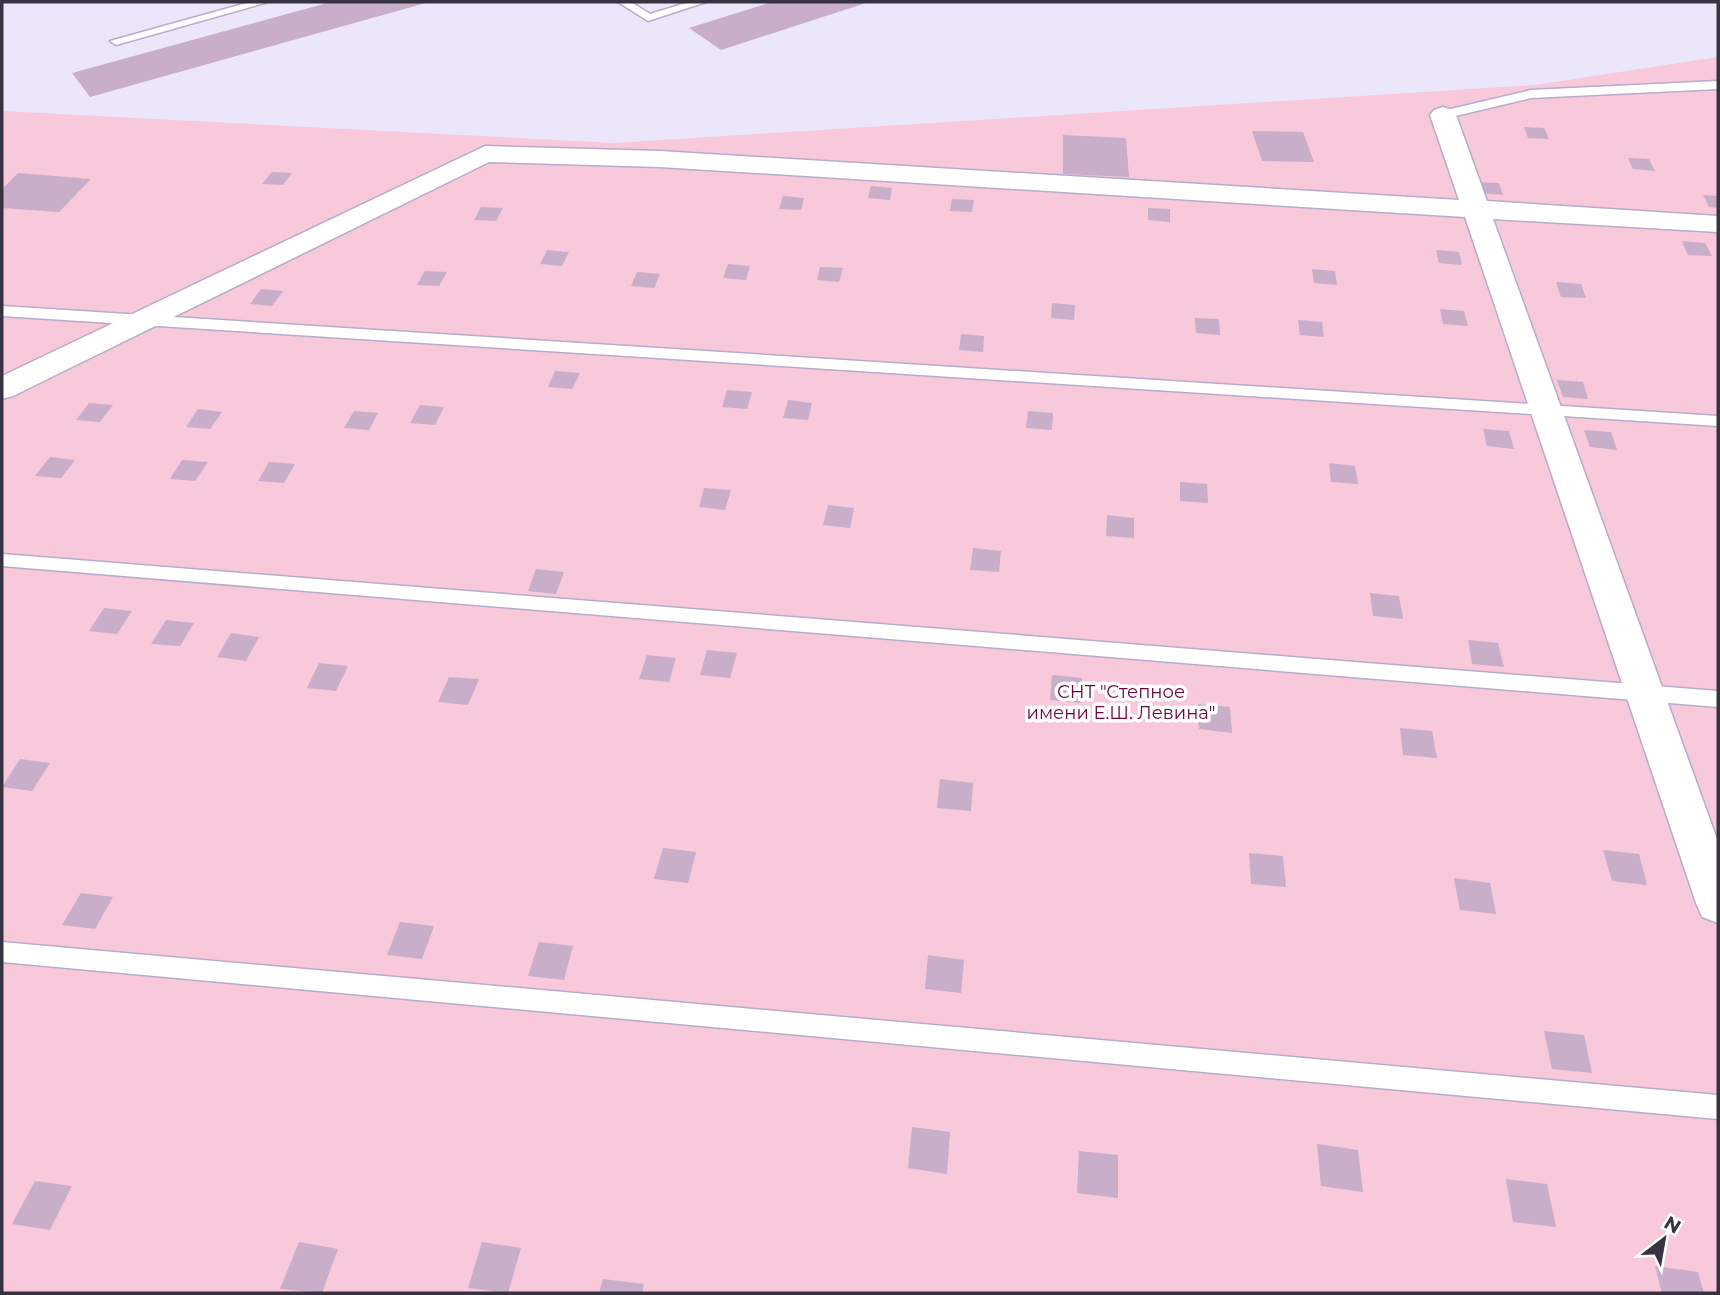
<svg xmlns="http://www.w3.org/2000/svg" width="1720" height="1295" viewBox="0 0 1720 1295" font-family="Montserrat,sans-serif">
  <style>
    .green { fill: #f8c8db }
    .building { fill: #c8aec8 }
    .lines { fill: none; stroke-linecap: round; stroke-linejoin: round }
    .lane-casing { stroke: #b7accc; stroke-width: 3 }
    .street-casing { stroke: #b7accc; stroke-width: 3 }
    .lane { fill: #fff; fill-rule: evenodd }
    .street { fill: #fff; fill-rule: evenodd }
    .labels { text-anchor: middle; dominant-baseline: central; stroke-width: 7; stroke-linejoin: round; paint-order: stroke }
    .park-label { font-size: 18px; fill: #6c0142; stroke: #fff }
  </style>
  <rect width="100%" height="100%" fill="#ece6fa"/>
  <path class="green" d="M 1718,57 L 1718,1293 L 2,1293 L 2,111 L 615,143 L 1535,85 Z"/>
  <g class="building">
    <path d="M 331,2 L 426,3 L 90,97 L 72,73 Z"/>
    <path d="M 772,2 L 869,2 L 721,50 L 689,28 Z"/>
    <path d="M 1524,127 L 1544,128 L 1549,139 L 1528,138 Z"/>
    <path d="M 1252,131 L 1303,132 L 1314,162 L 1262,161 Z"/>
    <path d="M 1063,135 L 1126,138 L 1129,177 L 1063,174 Z"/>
    <path d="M 1628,158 L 1649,159 L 1655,171 L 1633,169 Z"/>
    <path d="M 272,172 L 292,173 L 283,185 L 262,184 Z"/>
    <path d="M 18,173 L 91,179 L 59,212 L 2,208 L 2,189 Z"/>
    <path d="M 1477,182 L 1499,183 L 1503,195 L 1480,193 Z"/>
    <path d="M 871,186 L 892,188 L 890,200 L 868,198 Z"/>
    <path d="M 1703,195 L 1718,196 L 1718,208 L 1709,207 Z"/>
    <path d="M 783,196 L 804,198 L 801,210 L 779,209 Z"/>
    <path d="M 952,199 L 974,200 L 972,212 L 950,211 Z"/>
    <path d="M 481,207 L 503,208 L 496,221 L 474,220 Z"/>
    <path d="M 1148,208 L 1170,209 L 1170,222 L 1148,220 Z"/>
    <path d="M 1682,241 L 1705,243 L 1712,256 L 1688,255 Z"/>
    <path d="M 547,250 L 569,252 L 562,266 L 540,264 Z"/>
    <path d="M 1436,250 L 1459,252 L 1462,265 L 1439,263 Z"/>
    <path d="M 728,264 L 750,266 L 746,280 L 723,278 Z"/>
    <path d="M 820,267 L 843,268 L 839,282 L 817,280 Z"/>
    <path d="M 1312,269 L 1335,271 L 1337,285 L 1314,283 Z"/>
    <path d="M 425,271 L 447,272 L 439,286 L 417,285 Z"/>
    <path d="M 637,272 L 660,274 L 654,288 L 631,286 Z"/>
    <path d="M 1556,282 L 1581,284 L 1586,298 L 1561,297 Z"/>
    <path d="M 261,289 L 283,291 L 272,306 L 250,304 Z"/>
    <path d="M 1052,303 L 1075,305 L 1074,320 L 1051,318 Z"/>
    <path d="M 1440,309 L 1464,311 L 1468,326 L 1443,324 Z"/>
    <path d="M 1195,318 L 1219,319 L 1220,335 L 1196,333 Z"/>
    <path d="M 1298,320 L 1322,322 L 1324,337 L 1300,335 Z"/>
    <path d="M 961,334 L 984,336 L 983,352 L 959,350 Z"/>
    <path d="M 555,371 L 580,373 L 572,389 L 548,387 Z"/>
    <path d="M 1557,380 L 1583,382 L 1588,399 L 1563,397 Z"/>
    <path d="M 727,390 L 752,392 L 747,409 L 722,407 Z"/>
    <path d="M 788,400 L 812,403 L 808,420 L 783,418 Z"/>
    <path d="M 89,403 L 113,405 L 100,422 L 76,420 Z"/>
    <path d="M 420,405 L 444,407 L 435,425 L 410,423 Z"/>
    <path d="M 198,409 L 222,412 L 210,429 L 186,427 Z"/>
    <path d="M 354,411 L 378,413 L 369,430 L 344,428 Z"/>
    <path d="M 1028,411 L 1053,413 L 1052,430 L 1026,428 Z"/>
    <path d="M 1483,429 L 1509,431 L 1514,449 L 1487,446 Z"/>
    <path d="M 1584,430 L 1611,432 L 1617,450 L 1590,447 Z"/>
    <path d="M 50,457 L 75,460 L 61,478 L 35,476 Z"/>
    <path d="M 182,460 L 208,462 L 195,481 L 170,479 Z"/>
    <path d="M 269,462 L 295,464 L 284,483 L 258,481 Z"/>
    <path d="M 1329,463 L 1355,466 L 1358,484 L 1331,482 Z"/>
    <path d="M 1180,482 L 1207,484 L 1208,503 L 1180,501 Z"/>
    <path d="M 704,488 L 731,490 L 725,510 L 699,507 Z"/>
    <path d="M 828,505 L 854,508 L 850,528 L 823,525 Z"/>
    <path d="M 1107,515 L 1134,518 L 1134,538 L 1106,536 Z"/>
    <path d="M 973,548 L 1001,551 L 999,572 L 970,570 Z"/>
    <path d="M 536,569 L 564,572 L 556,594 L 528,591 Z"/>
    <path d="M 1370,593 L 1399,596 L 1403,619 L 1373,616 Z"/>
    <path d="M 104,608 L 132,611 L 117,634 L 89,631 Z"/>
    <path d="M 166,620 L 194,623 L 180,646 L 151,644 Z"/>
    <path d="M 231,633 L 259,637 L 246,661 L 217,657 Z"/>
    <path d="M 1468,640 L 1498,643 L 1504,667 L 1472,664 Z"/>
    <path d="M 707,650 L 737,653 L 730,678 L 700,675 Z"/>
    <path d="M 647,655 L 676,658 L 669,682 L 639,679 Z"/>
    <path d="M 319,663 L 348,666 L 336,691 L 307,688 Z"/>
    <path d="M 1052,675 L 1082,678 L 1082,703 L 1050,700 Z"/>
    <path d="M 449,677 L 479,679 L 468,705 L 438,702 Z"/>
    <path d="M 1198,704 L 1230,707 L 1232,733 L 1199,729 Z"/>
    <path d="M 1400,728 L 1432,731 L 1437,758 L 1403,755 Z"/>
    <path d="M 20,759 L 50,763 L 32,791 L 2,787 Z"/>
    <path d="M 940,779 L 973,783 L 971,811 L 937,808 Z"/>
    <path d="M 663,848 L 696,852 L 688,883 L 654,879 Z"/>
    <path d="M 1603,850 L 1639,854 L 1647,885 L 1612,881 Z"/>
    <path d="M 1249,853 L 1283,856 L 1286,887 L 1251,884 Z"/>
    <path d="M 1454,878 L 1490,883 L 1496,914 L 1460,910 Z"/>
    <path d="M 81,893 L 113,897 L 95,929 L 62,925 Z"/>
    <path d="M 400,922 L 434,926 L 422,959 L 387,955 Z"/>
    <path d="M 539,942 L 573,946 L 564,980 L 528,976 Z"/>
    <path d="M 928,955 L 964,960 L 961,993 L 925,989 Z"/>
    <path d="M 1544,1031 L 1584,1035 L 1592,1073 L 1552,1069 Z"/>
    <path d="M 912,1127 L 950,1132 L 947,1174 L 908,1168 Z"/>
    <path d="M 1317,1144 L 1358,1150 L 1363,1192 L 1321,1186 Z"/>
    <path d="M 1079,1151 L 1118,1155 L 1118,1198 L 1077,1193 Z"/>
    <path d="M 1506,1179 L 1547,1184 L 1556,1227 L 1513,1222 Z"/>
    <path d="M 35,1181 L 72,1186 L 50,1230 L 12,1224 Z"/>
    <path d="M 299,1242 L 338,1249 L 322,1293 L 280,1289 Z"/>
    <path d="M 482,1242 L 521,1248 L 508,1293 L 468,1288 Z"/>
    <path d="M 1655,1266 L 1698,1272 L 1704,1293 L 1662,1293 Z"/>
    <path d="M 603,1279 L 644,1284 L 642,1293 L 599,1293 Z"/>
  </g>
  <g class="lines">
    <g class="lane-casing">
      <g id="lane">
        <path d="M 250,2 L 268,2 L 116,45 L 110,41 Z"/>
        <path d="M 618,2 L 631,2 L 650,14 L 689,2 L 706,2 L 648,21 Z"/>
        <path d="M 1718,81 L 1718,89 L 1531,98 L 1443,119 L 1437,115 L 1438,112 L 1531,90 Z"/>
        <path d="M 2,306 L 1718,416 L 1718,426 L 2,316 Z"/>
        <path d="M 2,554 L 1718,691 L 1718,707 L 2,566 Z"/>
        <path d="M 2,942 L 1718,1095 L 1718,1119 L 2,962 Z"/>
      </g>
    </g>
    <g class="street-casing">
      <path id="street" d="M 1443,107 L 1452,110 L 1456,115 L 1487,201 L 1718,216 L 1718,232 L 1493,219 L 1718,842 L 1718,923 L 1702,917 L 1696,903 L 1465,217 L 660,167 L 489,162 L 13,396 L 2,399 L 2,376 L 485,146 L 660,151 L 1459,200 L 1430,115 L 1434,110 Z"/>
    </g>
    <use href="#lane" class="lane"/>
    <use href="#street" class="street"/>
  </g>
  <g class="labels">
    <g class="park-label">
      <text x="1121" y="692">СНТ "Степное<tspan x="1121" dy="21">имени Е.Ш. Левина"</tspan></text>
    </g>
  </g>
  <rect width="1720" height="1295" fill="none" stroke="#383340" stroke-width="7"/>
  <g transform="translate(1664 1239) rotate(31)" stroke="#ffffff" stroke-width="5" paint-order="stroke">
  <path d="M0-5L12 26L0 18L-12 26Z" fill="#383340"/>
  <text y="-10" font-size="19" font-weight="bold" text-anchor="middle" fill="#383340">N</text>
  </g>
</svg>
